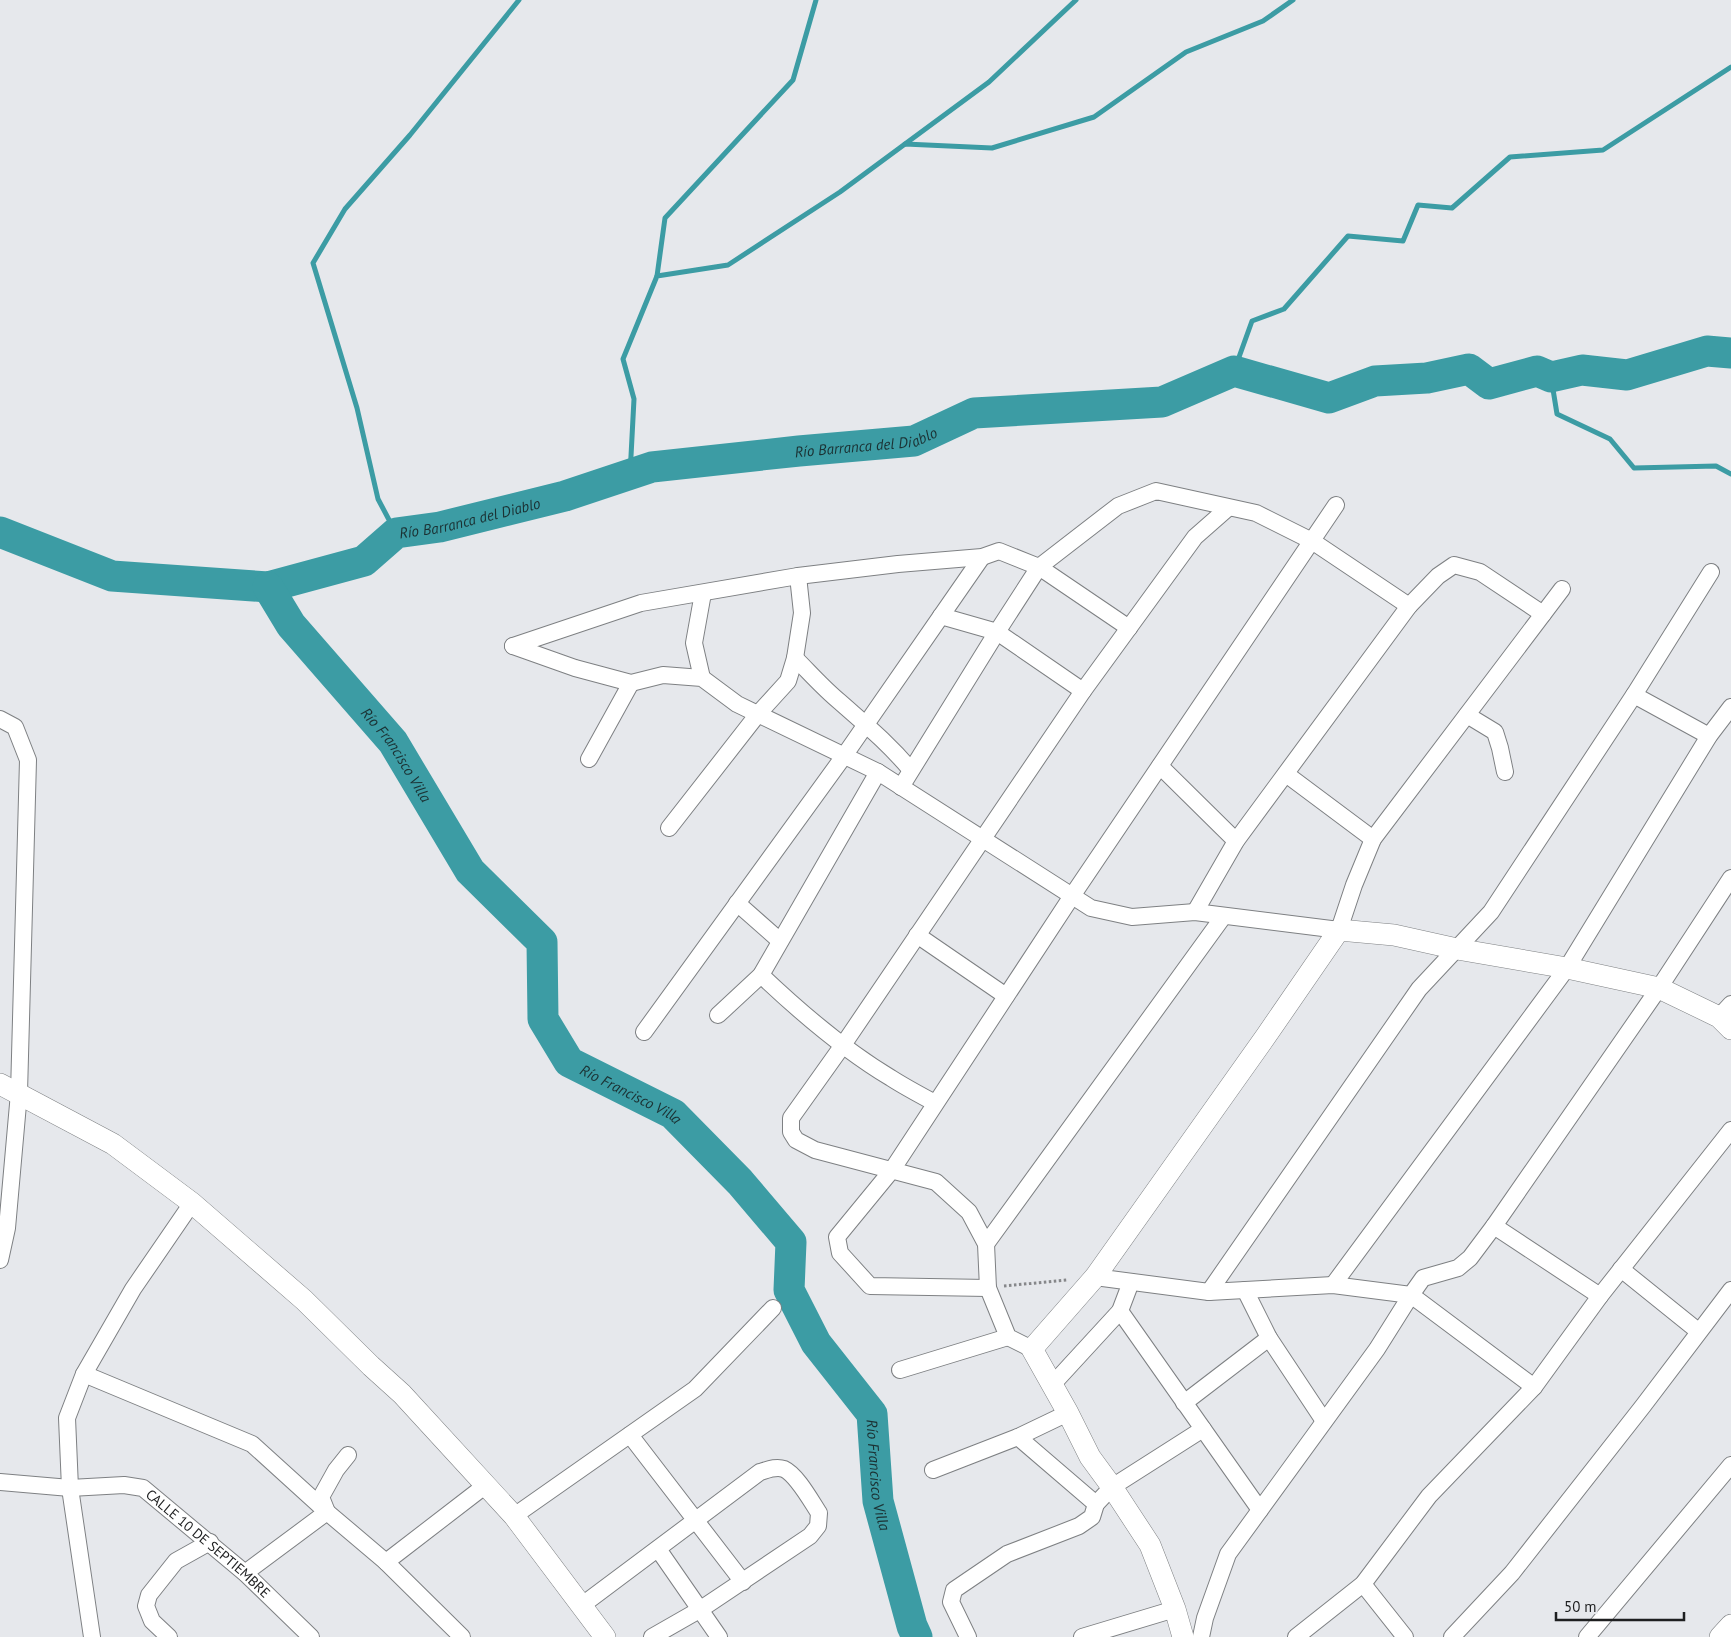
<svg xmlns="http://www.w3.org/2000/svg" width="1731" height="1637" viewBox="0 0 1731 1637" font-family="'PT Sans',sans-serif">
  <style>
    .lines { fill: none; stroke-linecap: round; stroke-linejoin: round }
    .stream { stroke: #3c9ca4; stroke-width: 5 }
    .river { stroke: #3c9ca4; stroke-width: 31 }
    .minor-casing { stroke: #7e8083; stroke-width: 18 }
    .major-casing { stroke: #7e8083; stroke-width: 22 }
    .path { stroke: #86878a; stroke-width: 3; stroke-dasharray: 2.5 2.5; stroke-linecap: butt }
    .minor { stroke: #fff; stroke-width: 16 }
    .major { stroke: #fff; stroke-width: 21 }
    .labels { text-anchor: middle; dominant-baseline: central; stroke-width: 4; stroke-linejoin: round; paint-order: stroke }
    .street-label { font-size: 14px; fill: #1e1f20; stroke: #e6e8ec }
    .water-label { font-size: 15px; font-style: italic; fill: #1b3133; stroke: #e6e8ec }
  </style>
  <rect width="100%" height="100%" fill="#e6e8ec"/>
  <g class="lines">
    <g class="stream">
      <path d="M 905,144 L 989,82 L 1076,0"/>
      <path d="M 657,276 L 665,218 L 793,80 L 816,0"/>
      <path d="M 1234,371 L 1252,321 L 1284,309 L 1348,236 L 1403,241 L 1418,205 L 1452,208 L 1510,157 L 1603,150 L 1731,67"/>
      <path d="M 1551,377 L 1557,414 L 1610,439 L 1634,468 L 1716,466 L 1731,474"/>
      <path d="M 630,475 L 634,399 L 623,359 L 657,276 L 728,265 L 840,192 L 905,144 L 992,148 L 1094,117 L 1186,52 L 1263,21 L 1293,0"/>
      <path d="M 396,533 L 378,499 L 357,408 L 313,263 L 345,209 L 410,135 L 519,0"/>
    </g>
    <g class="river">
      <path id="s1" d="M 0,532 L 112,576 L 268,587 L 364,561 L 396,533 L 440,527 L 565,496 L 652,467 L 799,451 L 914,441 L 974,413 L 1162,402 L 1234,371 L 1329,398 L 1375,381 L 1427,378 L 1469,369 L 1489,384 L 1537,371 L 1551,377 L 1582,370 L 1627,375 L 1707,351 L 1731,353"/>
      <path id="s2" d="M 268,587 L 291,625 L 393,742 L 470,871 L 542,942 L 543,1019 L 569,1062 L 673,1114 L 740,1182 L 791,1242 L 789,1290 L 816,1343 L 872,1414 L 878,1501 L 912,1626 L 917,1637"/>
    </g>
    <g class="minor-casing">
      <g id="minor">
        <path d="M 941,616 L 997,632 L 1083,691"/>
        <path d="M 513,646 L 575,668 L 631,683 L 663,675 L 702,678 L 737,704 L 878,772 L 1091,908 L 1132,917 L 1195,912 L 1339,930 L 1354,885 L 1373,839 L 1562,589"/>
        <path d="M 513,646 L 641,603 L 798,576 L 898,564 L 982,557 L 999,551 L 1039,567 L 1118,506 L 1156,491 L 1256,513 L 1312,541 L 1409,606"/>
        <path d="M 795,658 C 810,673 824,689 840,702 C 866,725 887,742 910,769"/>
        <path d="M 702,678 L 694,643 L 703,593"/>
        <path d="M 1634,695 L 1709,736"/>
        <path d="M 1467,715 L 1495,732 L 1500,748 L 1505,772"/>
        <path d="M 0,719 L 15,727 L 28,760 L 19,1093 L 7,1228 L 0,1260"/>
        <path d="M 589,759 L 631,683"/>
        <path d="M 1160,766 L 1236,841"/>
        <path d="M 1286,774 L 1373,839"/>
        <path d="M 901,787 L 997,632 L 1039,567 L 1129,628"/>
        <path d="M 669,828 L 758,714 L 788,681 L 795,658 L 802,613 L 798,576"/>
        <path d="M 737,903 L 780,941"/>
        <path d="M 1195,912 L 1236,841 L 1409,606 L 1438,576 L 1454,565 L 1480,572 L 1543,614"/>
        <path d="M 917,935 L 1006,996"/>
        <path d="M 761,975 C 800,1012 844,1050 891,1078 C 905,1087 920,1095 935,1103"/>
        <path d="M 718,1015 L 761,975 L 878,772"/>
        <path d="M 1719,1017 L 1731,1004"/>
        <path d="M 644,1032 L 844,756 L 982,557"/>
        <path d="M 1494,1226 L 1600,1296"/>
        <path d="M 986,1244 L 1223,917"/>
        <path d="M 1621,1269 L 1698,1331"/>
        <path d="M 1095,1277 L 1209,1292 L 1333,1285 L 1411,1295 L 1423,1278 L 1458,1268 L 1470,1258 L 1494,1226 L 1659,988 L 1731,878"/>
        <path d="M 1333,1285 L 1567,968 L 1709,736 L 1731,707"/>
        <path d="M 988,1288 L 870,1286 L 840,1253 L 837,1237 L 892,1170 L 1072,896 L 1336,505"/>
        <path d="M 1245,1290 L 1269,1338 L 1324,1421"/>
        <path d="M 1209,1292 L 1419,989 L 1491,912 L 1634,695 L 1711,572"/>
        <path d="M 1120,1311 L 1260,1510"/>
        <path d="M 1032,1349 L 1008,1337 L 988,1288 L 986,1244 L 969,1212 L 936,1182 L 815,1150 L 796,1140 L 791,1132 L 791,1118 L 843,1045 L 1083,691 L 1195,537 L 1228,508"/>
        <path d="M 900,1370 L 1008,1337"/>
        <path d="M 84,1374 L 252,1444 L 327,1512 L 386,1562 L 462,1637"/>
        <path d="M 1052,1385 L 1120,1311 L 1131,1282"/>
        <path d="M 1184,1403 L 1269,1338"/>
        <path d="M 630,1435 L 743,1582"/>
        <path d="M 1018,1437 L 1096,1504"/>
        <path d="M 933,1470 L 1018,1437 L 1068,1413"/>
        <path id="s3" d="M 0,1482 L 70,1488 L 124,1485 L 143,1488 L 245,1573 L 311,1637"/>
        <path d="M 514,1516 L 695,1389 L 773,1308"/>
        <path d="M 658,1549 L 719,1637"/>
        <path d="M 386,1562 L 486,1485"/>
        <path d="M 245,1573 L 327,1512 L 321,1497 L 336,1470 L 348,1455"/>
        <path d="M 1363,1584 L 1405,1637"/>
        <path d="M 581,1606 L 760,1472 C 767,1470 776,1466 784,1469 C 797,1475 811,1501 819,1513 L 818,1526 L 810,1536 L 701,1609 L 652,1637"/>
        <path d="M 92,1637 L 70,1488 L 67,1418 L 84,1374 L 133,1289 L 192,1203"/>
        <path d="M 169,1637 L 152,1621 L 146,1606 L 149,1595 L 176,1561 L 210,1542"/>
        <path d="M 968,1637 L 951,1602 L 954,1590 L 1007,1554 L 1079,1526 L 1092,1517 L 1096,1504 L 1112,1487 L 1203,1429"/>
        <path d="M 1082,1637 L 1175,1609"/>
        <path d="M 1201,1637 L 1205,1618 L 1228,1554 L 1377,1349 L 1411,1295 L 1534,1387"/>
        <path d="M 1296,1637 L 1363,1584 L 1429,1496 L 1534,1387 L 1600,1296 L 1731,1130"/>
        <path d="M 1452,1637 L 1512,1573 L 1643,1406 L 1731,1290"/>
        <path d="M 1587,1637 L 1731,1465"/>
      </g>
    </g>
    <g class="major-casing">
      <g id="major">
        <path d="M 0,1084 L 113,1144 L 192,1203 L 304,1300 L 371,1366 L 402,1394 L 514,1516 L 605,1637"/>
        <path d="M 1183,1637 L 1175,1609 L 1150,1545 L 1112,1487 L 1090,1457 L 1068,1413 L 1032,1349 L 1095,1277 L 1266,1036 L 1339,930 L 1394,935 L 1457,949 L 1567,968 L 1659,988 L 1719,1017 L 1731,1029"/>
        <path d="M 1720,1637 L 1731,1625"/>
      </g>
    </g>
    <path class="path" d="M 1004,1286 L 1067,1280"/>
    <use href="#minor" class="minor"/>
    <use href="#major" class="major"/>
  </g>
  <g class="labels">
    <g class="street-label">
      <text stroke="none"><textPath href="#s3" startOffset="229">CALLE 10 DE SEPTIEMBRE</textPath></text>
    </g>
    <g class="water-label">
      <text stroke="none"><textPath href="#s1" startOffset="899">Río Barranca del Diablo</textPath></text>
      <text stroke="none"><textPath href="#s1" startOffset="494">Río Barranca del Diablo</textPath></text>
      <text stroke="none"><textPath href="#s2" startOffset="212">Río Francisco Villa</textPath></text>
      <text stroke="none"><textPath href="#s2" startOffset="648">Río Francisco Villa</textPath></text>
      <text stroke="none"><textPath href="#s2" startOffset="1128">Río Francisco Villa</textPath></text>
    </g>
  </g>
  <path d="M1556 1612v8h128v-8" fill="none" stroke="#1e1f20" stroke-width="2.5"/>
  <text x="1564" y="1612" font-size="15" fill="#1e1f20" stroke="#e6e8ec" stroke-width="4" paint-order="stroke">50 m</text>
</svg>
